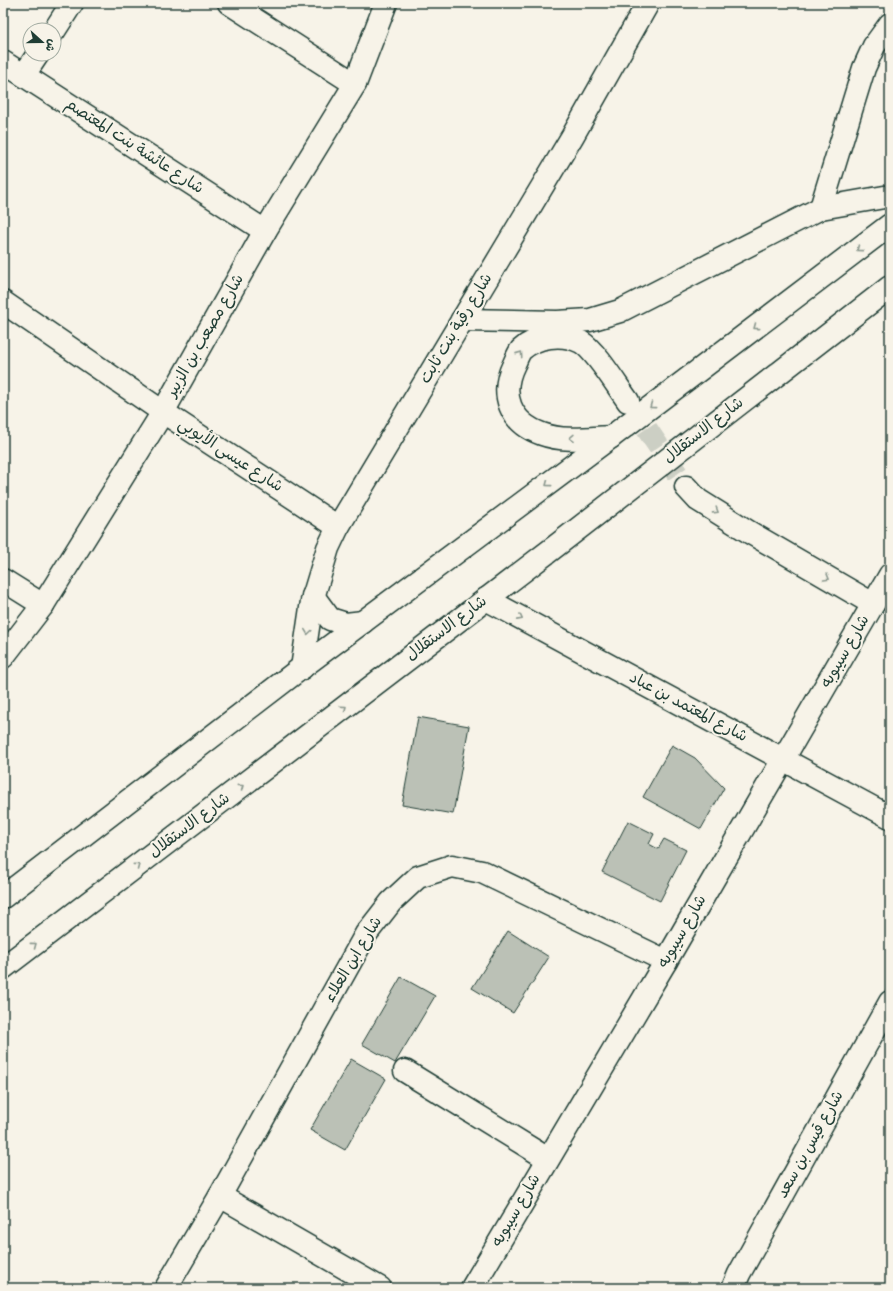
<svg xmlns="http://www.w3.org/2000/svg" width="893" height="1291" viewBox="0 0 893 1291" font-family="Dekko,'Playpen Sans Arabic',sans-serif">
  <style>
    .building { fill: #bbc1b6; stroke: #1f3d34 }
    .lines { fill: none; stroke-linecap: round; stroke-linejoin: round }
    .highway-tunnel { stroke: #cccfc4; stroke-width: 22; stroke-dasharray: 22 11; stroke-linecap: butt }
    .minor-casing { stroke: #1f3d34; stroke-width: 25 }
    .highway-casing { stroke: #1f3d34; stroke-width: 25 }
    .minor { stroke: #f7f3e8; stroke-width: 22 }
    .highway { stroke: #f7f3e8; stroke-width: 22 }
    .oneway { stroke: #8b988e }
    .labels { text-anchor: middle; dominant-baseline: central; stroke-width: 4; stroke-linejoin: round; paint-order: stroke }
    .street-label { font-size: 16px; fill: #1f3d34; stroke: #f7f3e8 }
  </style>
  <rect width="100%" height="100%" fill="#f7f3e8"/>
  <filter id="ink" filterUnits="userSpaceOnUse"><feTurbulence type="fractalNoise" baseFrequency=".025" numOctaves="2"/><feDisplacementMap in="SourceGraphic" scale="8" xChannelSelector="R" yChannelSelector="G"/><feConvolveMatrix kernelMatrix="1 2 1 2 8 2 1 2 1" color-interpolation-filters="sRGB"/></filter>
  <g filter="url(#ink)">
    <g class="building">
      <path d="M 418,717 L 469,726 L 453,814 L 402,805 Z"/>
      <path d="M 672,745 L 695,758 L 724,788 L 701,829 L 643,797 Z"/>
      <path d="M 628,821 L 654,834 L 649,844 L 658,849 L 664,839 L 686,850 L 660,901 L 602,872 Z"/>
      <path d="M 508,931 L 549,957 L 513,1013 L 472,988 Z"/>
      <path d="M 401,977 L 435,996 L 395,1063 L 362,1044 Z"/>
      <path d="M 351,1059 L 386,1079 L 345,1150 L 310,1130 Z"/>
    </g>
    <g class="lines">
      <path class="highway-tunnel" d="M 628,401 L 686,487"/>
      <g class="minor-casing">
        <g id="minor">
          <path d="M 229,3 L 355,84"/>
          <path d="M 54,31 L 72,3"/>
          <path d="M 3,62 L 265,231"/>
          <path d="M 24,75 L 38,54"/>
          <path d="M 821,208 L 864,68 L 874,46 L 890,24"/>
          <path d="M 3,302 L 163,412 L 338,527"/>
          <path d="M 462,320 L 557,322 L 590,320 L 620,311 L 821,208 L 890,196"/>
          <path d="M 3,580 L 43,605"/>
          <path d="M 313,596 L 330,619 L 346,624 L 363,622"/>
          <path d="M 486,599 L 890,817"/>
          <path d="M 3,657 L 43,605 L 163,412 L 265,231 L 355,84 L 386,3"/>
          <path d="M 302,668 L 312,601 L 328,548 L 338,527 L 572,137 L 648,3"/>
          <path d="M 405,1071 L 548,1159"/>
          <path d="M 220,1196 L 380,1288"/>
          <path d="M 166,1288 L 220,1196 L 366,934 L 391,902 L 418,877 L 452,866 L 482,872 L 666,961"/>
          <path d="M 472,1288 L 666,961 L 890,575"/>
          <path d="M 733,1288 L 739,1274 L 890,1002"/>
        </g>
      </g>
      <g class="highway-casing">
        <g id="highway">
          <path d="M 611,437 C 589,438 564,442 542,434 C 510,423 499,394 514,364 C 516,360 518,354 521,350 C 536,336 562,332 581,342 C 595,350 617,386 628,401"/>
          <path d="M 686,487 L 698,500 L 749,532 L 873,604"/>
          <path d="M 3,897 L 309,662 L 611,437 L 890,225"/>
          <path d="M 3,968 L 552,549 L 890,287"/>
        </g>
      </g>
      <use href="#minor" class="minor"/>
      <use href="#highway" class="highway"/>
    </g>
    <defs><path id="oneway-chevron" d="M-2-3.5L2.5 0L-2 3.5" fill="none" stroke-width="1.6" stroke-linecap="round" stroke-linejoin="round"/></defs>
    <g class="oneway">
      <use href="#oneway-chevron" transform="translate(859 249) rotate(143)"/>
      <use href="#oneway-chevron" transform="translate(756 327) rotate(143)"/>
      <use href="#oneway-chevron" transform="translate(520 354) rotate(-55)"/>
      <use href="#oneway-chevron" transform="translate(652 406) rotate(143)"/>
      <use href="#oneway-chevron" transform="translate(572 438) rotate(179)"/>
      <use href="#oneway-chevron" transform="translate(548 484) rotate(143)"/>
      <use href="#oneway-chevron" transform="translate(716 511) rotate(32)"/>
      <use href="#oneway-chevron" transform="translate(827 578) rotate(30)"/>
      <use href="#oneway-chevron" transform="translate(520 618) rotate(28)"/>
      <use href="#oneway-chevron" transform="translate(308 632) rotate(98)"/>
      <use href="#oneway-chevron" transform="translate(344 708) rotate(-37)"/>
      <use href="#oneway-chevron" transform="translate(241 787) rotate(-37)"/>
      <use href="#oneway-chevron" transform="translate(137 866) rotate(-37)"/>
      <use href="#oneway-chevron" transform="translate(34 945) rotate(-37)"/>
    </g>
  </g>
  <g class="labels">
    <g class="street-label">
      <text transform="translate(134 147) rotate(33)">شارع عائشة بنت المعتصم</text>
      <text transform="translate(457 329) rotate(-59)">شارع رقية بنت ثابت</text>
      <text transform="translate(206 336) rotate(-60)">شارع مصعب بن الزبير</text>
      <text transform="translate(704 431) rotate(-38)">شارع الاستقلال</text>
      <text transform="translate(230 456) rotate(33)">شارع عيسى الأيوبي</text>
      <text transform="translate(447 629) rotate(-37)">شارع الاستقلال</text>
      <text transform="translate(846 652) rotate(-60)">شارع سيبوبه</text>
      <text transform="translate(688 708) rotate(28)">شارع المعتمد بن عباد</text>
      <text transform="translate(190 826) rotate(-37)">شارع الاستقلال</text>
      <text transform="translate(683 932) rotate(-60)">شارع سيبوبه</text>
      <text transform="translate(354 960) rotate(-59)">شارع ابن العلاء</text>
      <text transform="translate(811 1145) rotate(-61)">شارع قيس بن سعد</text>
      <text transform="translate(517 1211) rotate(-60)">شارع سيبوبه</text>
    </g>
  </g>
  <rect width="893" height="1291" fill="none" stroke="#f7f3e8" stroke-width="16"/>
  <rect x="8" y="8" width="877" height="1275" fill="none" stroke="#1f3d34" stroke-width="1.5" filter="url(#ink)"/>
  <g transform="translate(42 42) rotate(111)"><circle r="19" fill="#f7f3e8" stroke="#a1aaa0"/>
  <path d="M0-3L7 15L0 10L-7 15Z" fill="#1f3d34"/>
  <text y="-6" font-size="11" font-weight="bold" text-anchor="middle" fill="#1f3d34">ش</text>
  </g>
</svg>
